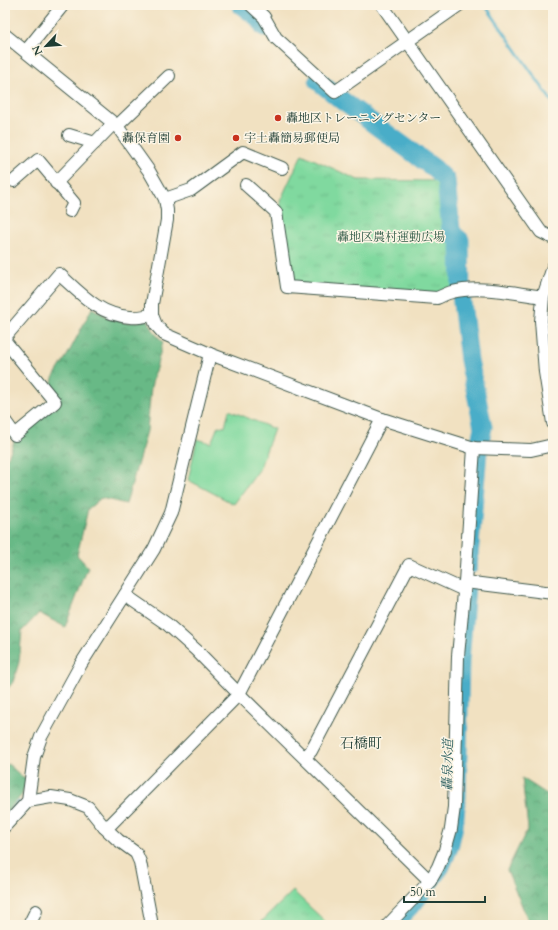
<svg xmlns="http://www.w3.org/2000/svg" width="558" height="930" viewBox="0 0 558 930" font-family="Cardo,'Noto Serif JP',serif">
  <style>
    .grass { fill: #80d99f; stroke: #508b6a }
    .forest { fill: url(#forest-crowns); stroke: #447b5d }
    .park { fill: url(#park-tufts); stroke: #508b6a }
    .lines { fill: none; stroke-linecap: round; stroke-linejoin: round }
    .stream { stroke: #49adc8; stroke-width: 3 }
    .canal { stroke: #49adc8; stroke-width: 11 }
    .river { stroke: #49adc8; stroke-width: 19 }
    .minor-casing { stroke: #3e5649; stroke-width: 14 }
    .minor { stroke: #fff; stroke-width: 12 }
    .poi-dot { fill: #c8321e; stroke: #fcf5e5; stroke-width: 1.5 }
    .labels { text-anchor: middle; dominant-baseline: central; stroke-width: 3; stroke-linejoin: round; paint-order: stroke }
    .poi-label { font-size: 12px; fill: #1f3d34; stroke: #fcf5e5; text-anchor: start }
    .park-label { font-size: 12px; fill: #325c49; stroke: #fcf5e5 }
    .water-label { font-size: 13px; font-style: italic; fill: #2c5f60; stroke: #fcf5e5 }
    .quarter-label { font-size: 14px; fill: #1f3d34; stroke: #fcf5e5 }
  </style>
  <defs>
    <pattern id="forest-crowns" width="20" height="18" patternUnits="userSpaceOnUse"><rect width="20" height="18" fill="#68b986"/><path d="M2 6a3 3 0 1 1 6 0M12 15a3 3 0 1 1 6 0" fill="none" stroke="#55986e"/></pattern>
    <pattern id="park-tufts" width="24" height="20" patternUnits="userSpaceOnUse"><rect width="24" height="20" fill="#80d99f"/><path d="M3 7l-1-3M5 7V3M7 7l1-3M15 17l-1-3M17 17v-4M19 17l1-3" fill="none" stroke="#6ebb8a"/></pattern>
  </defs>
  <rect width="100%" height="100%" fill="#fcf5e5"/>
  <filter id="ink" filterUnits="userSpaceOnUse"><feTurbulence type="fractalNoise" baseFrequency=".025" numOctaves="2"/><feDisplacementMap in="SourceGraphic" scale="8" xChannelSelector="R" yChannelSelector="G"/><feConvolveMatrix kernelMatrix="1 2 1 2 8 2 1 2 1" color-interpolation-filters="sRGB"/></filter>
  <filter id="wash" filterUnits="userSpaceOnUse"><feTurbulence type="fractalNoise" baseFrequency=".012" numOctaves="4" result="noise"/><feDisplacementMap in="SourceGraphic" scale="16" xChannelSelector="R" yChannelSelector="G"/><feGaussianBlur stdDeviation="0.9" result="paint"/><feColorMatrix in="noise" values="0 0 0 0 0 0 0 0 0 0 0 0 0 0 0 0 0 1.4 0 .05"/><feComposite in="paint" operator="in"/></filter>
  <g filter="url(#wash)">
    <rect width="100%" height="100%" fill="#f1e1c1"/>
    <path class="grass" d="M 229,410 L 274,429 L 259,470 L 234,504 L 188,480 L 197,439 L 211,443 L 218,426 L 225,427 Z"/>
    <g class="forest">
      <path d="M 92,308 L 109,318 L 127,323 L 148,320 L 154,332 L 163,342 L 151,387 L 147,431 L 126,504 L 101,498 L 88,509 L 77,555 L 88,567 L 65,627 L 39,613 L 22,631 L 19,662 L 13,682 L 5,692 L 5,460 L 9,455 L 15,439 L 59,403 L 50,392 L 53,378 L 68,354 Z"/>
      <path d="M 8,764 L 26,780 L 22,795 L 5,813 L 5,766 Z"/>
      <path d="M 522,778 L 553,798 L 553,925 L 530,925 L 507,870 L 528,828 Z"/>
    </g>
    <g class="park">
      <path d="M 302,154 L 358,180 L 442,181 L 448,238 L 456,239 L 457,288 L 438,295 L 291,284 L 280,201 Z"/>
      <path d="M 293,891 L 329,925 L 258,925 Z"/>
    </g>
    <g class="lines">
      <g class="stream">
        <path d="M 485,5 L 553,103"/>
        <path d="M 5,817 L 19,802"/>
      </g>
      <g class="canal">
        <path d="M 472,568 L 482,452"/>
        <path d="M 397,925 L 418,904 L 444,869 L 453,848 L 458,826 L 461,797 L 464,661 L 470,587"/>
      </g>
      <g class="river">
        <path d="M 241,5 L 261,20 L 264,27"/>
        <path d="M 318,81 L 340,99 L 435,169 L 446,180 L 451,230 L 454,235 L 460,240 L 461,294 L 469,360 L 483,427 L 480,442"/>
      </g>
    </g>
  </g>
  <g filter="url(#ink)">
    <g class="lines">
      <g class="minor-casing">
        <g id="minor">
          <path d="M 251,5 L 264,17 L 276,38 L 335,92 L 459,5"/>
          <path d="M 382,5 L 541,232 L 553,238"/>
          <path d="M 5,35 L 117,126 L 149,171 L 165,199 L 167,210 L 167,220 L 152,304 L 152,315 L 156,325 L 164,334 L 210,354 L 382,419 L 474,448 L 531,450 L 553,445"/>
          <path d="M 26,51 L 63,5"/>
          <path d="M 117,126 L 169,76"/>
          <path d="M 69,135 L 95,143"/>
          <path d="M 14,181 L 38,160 L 74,203 L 70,211"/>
          <path d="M 56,183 L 114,123"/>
          <path d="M 246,185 L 276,212 L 287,287 L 437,298 C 442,296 447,293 452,292 C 479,285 515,293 543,297"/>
          <path d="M 165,199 L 191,190 L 243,152 L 282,168"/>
          <path d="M 553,267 L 543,297 L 541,321 L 545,372 L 553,423"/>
          <path d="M 5,337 L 59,274 C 81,294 99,315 130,317 C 137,318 145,316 152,315"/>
          <path d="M 5,341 L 55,402 L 15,435 L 5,421"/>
          <path d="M 465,582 L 553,593"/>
          <path d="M 125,595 L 167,624 L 196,650 L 239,694 L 430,881"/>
          <path d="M 305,757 L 311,751 L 409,565 L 464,590"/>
          <path d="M 28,801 L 51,797 L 70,800 L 88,807 L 104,827 L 118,840 L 136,853 L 140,862 L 151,920 L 150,925"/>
          <path d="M 5,826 L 28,801 L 34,757 L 41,737 L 81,664 L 154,549 L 171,513 L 210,354"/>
          <path d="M 104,827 L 111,824 L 239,694 L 382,419"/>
          <path d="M 29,925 L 36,911"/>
          <path d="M 388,925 L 430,881 L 438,867 L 445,850 L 451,829 L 454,807 L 458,656 L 465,582 L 474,448"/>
        </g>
      </g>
      <use href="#minor" class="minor"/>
    </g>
  </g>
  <g class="poi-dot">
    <circle cx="278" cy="118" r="4"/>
    <circle cx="178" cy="138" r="4"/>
    <circle cx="236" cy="138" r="4"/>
  </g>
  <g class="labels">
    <g class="poi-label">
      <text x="286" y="118">轟地区トレーニングセンター</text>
      <text x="170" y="138" text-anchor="end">轟保育園</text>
      <text x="244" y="138">宇土轟簡易郵便局</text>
    </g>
    <g class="park-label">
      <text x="391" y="237">轟地区農村運動広場</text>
    </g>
    <g class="water-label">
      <text transform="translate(448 765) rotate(-89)">轟泉水道</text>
    </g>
    <g class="quarter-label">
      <text x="361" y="743">石橋町</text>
    </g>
  </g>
  <rect width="558" height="930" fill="none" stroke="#fcf5e5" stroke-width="20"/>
  <g transform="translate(46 46) rotate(244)" stroke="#fcf5e5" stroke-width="3" paint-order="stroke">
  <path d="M0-3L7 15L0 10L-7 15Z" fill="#1f3d34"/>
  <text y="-6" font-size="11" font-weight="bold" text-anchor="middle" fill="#1f3d34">N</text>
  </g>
  <path d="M404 896v6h81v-6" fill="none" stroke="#1f3d34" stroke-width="2"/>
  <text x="410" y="896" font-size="12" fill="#1f3d34" stroke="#fcf5e5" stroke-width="3" paint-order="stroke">50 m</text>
</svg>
